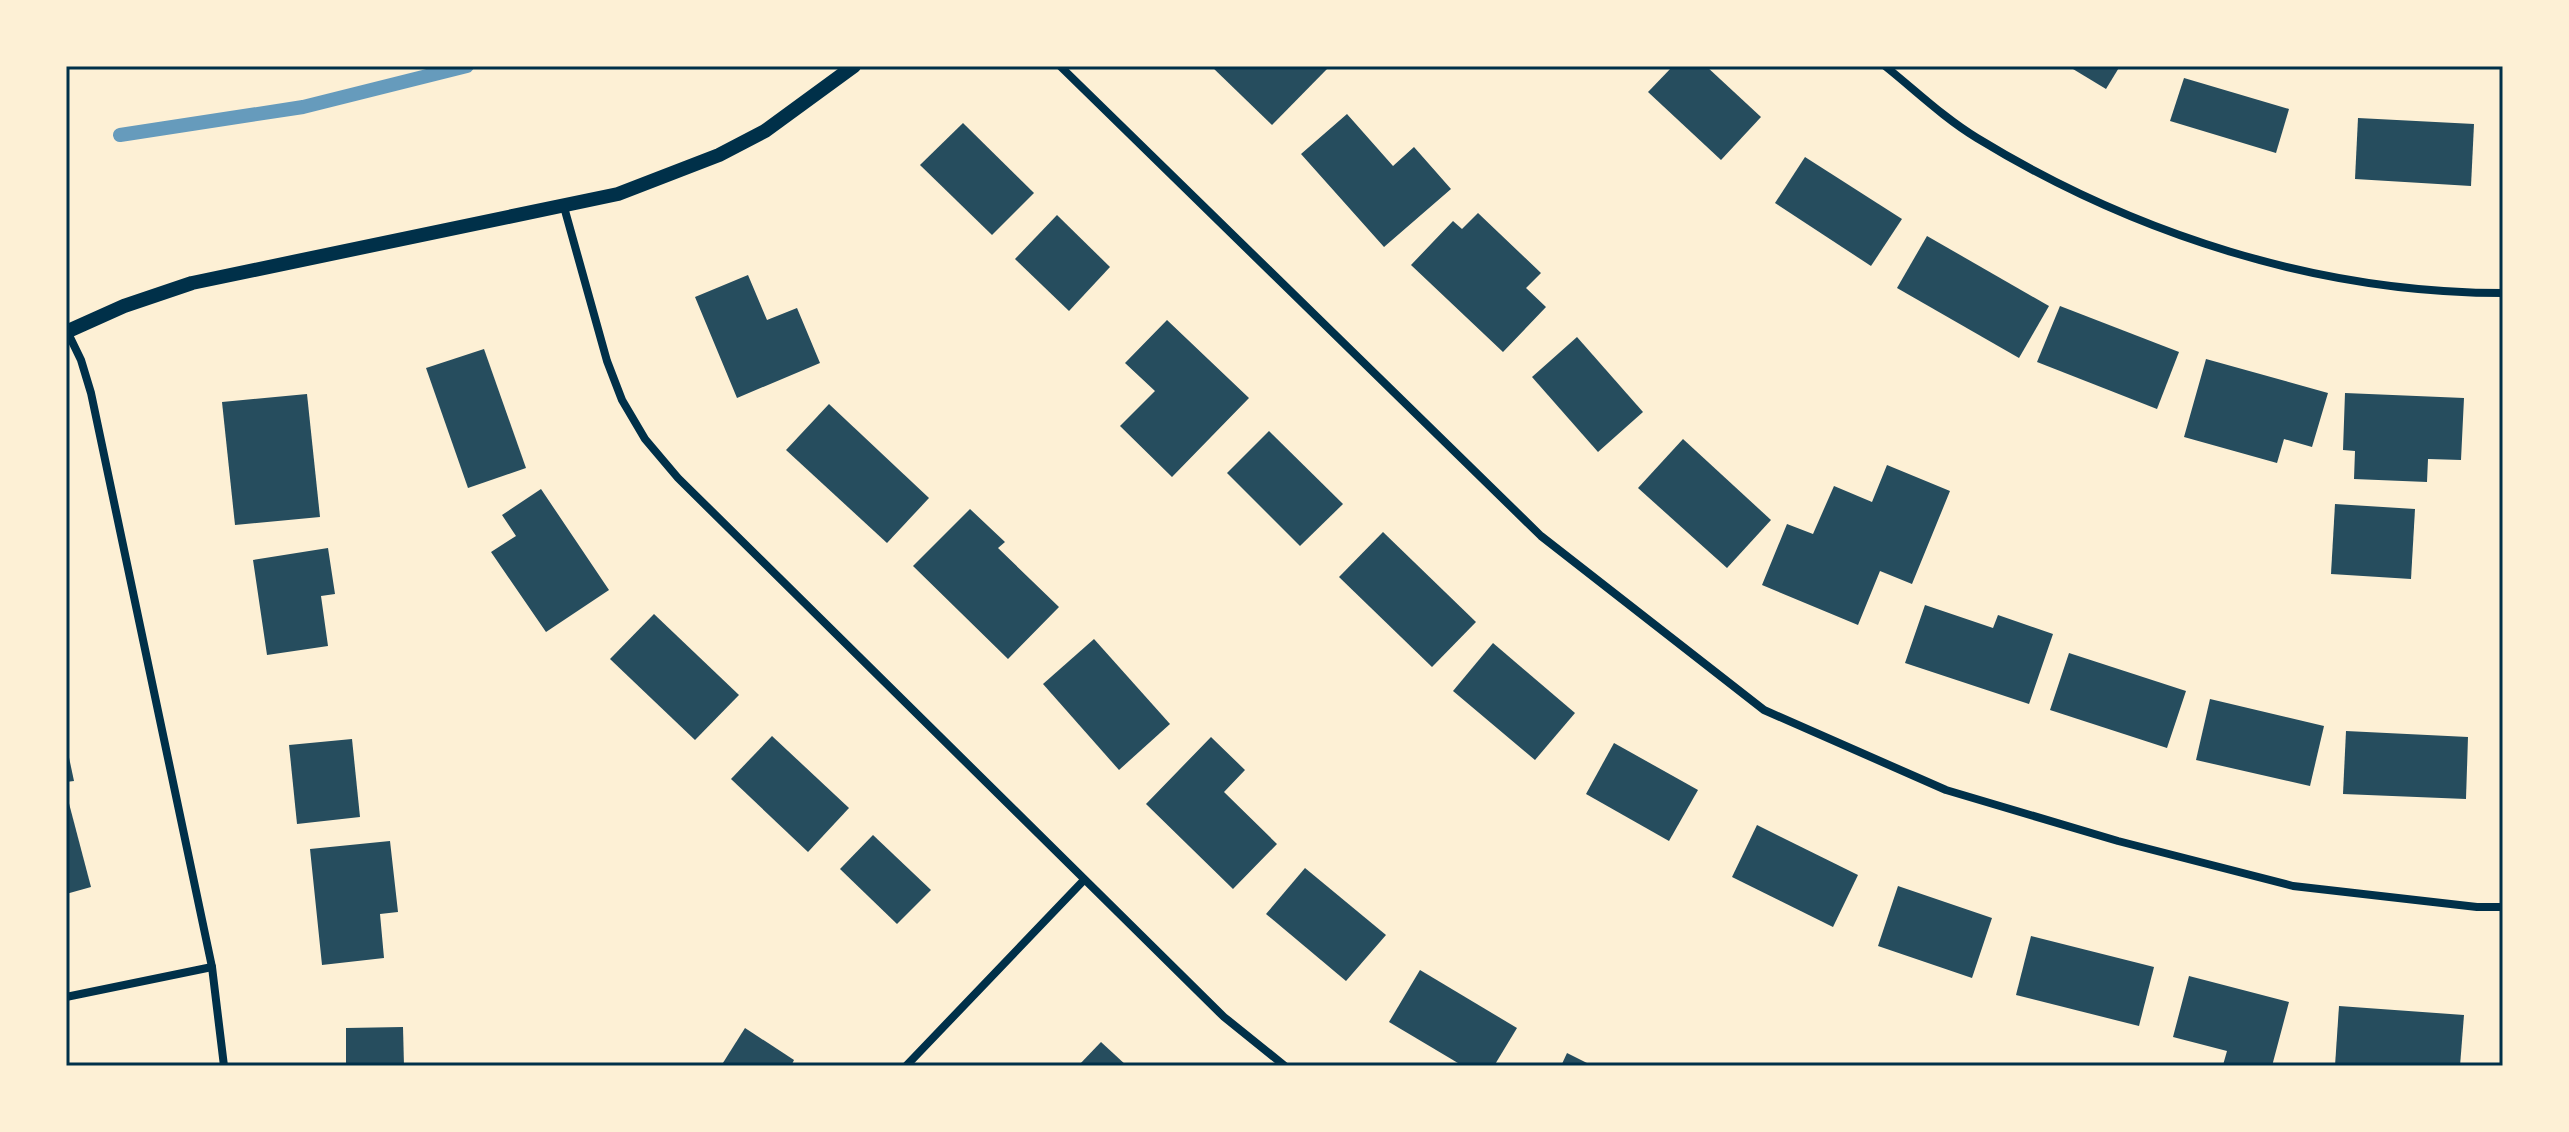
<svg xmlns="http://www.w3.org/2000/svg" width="2569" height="1132" viewBox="0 0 2569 1132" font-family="Figtree,sans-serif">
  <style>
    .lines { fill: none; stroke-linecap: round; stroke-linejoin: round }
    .stream { stroke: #669bbc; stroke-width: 14 }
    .building { fill: #264d5e }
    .minor { stroke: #003049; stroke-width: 8 }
    .tertiary { stroke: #003049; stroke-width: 14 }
    .neatline { fill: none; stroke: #003049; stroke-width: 3 }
  </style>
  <rect width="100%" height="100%" fill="#fdf0d5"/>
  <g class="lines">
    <path class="stream" d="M 120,135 L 303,107 L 467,66"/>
  </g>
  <g class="building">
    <path d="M 1211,66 L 1327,66 L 1328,68 L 1272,125 Z"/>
    <path d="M 1673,66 L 1706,66 L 1761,117 L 1721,160 L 1648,92 Z"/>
    <path d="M 2068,66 L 2120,66 L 2106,89 Z"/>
    <path d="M 2184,78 L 2289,109 L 2276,153 L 2170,121 Z"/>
    <path d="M 1347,114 L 1393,166 L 1414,147 L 1451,189 L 1384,247 L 1301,154 Z"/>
    <path d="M 2358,118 L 2474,124 L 2471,186 L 2355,179 Z"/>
    <path d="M 963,123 L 1034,193 L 992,235 L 920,165 Z"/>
    <path d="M 1805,157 L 1902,219 L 1871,266 L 1775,203 Z"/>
    <path d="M 1478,213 L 1541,273 L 1526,288 L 1546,307 L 1503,352 L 1411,265 L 1453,221 L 1462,229 Z"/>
    <path d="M 1057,215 L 1110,267 L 1069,311 L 1015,259 Z"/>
    <path d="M 1927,236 L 2049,306 L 2019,358 L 1897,288 Z"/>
    <path d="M 748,275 L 767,320 L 797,308 L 820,363 L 737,398 L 695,297 Z"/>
    <path d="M 2060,306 L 2179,352 L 2157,409 L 2037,362 Z"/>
    <path d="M 1167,320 L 1249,398 L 1172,477 L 1120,426 L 1155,391 L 1125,363 Z"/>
    <path d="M 1577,337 L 1643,412 L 1598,452 L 1532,377 Z"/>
    <path d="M 484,349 L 526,468 L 468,488 L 426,368 Z"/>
    <path d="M 2206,359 L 2328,393 L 2312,447 L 2284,439 L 2277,463 L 2184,437 Z"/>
    <path d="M 2345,393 L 2464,398 L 2461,460 L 2428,459 L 2427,482 L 2354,479 L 2355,451 L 2343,450 Z"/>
    <path d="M 307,394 L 320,517 L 235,525 L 222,402 Z"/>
    <path d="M 829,404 L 929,498 L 887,543 L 786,450 Z"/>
    <path d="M 1269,431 L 1343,504 L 1300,546 L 1227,473 Z"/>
    <path d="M 1683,439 L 1771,520 L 1727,568 L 1638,488 Z"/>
    <path d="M 1887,465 L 1950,491 L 1912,584 L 1880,571 L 1858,625 L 1762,585 L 1787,524 L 1813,534 L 1834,486 L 1872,502 Z"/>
    <path d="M 541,489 L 609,590 L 546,632 L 491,552 L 516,536 L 502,515 Z"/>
    <path d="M 2335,504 L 2415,509 L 2411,579 L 2331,574 Z"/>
    <path d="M 970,509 L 1005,542 L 998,548 L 1059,607 L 1008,659 L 913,566 Z"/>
    <path d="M 1383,532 L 1476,622 L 1432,667 L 1339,577 Z"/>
    <path d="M 328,548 L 335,594 L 321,596 L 328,646 L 267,655 L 253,560 Z"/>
    <path d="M 1925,605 L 1993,628 L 1998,615 L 2053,634 L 2029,704 L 1905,663 Z"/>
    <path d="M 654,614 L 739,695 L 695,740 L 610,659 Z"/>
    <path d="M 1094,639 L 1170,724 L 1119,770 L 1043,684 Z"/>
    <path d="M 1493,643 L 1575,713 L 1535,760 L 1453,691 Z"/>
    <path d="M 2069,653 L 2186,691 L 2167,748 L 2050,710 Z"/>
    <path d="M 2210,699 L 2324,726 L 2310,786 L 2196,760 Z"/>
    <path d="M 2346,731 L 2468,737 L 2466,799 L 2343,794 Z"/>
    <path d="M 772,736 L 849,808 L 808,852 L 731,779 Z"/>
    <path d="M 1211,737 L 1245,770 L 1224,792 L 1277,844 L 1233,889 L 1146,804 Z"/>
    <path d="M 352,739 L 360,817 L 297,824 L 289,745 Z"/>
    <path d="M 1614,743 L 1698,790 L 1669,841 L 1586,794 Z"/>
    <path d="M 67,748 L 74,781 L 66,782 L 66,749 Z"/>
    <path d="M 66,792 L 91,887 L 66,894 Z"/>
    <path d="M 1757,825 L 1858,875 L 1833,927 L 1732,877 Z"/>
    <path d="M 873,835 L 931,890 L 897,924 L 840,869 Z"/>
    <path d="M 390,841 L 398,912 L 380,914 L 384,958 L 322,965 L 310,849 Z"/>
    <path d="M 1305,868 L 1386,935 L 1346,981 L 1266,914 Z"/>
    <path d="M 1898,886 L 1992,918 L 1972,978 L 1878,946 Z"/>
    <path d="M 2031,936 L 2154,967 L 2139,1026 L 2016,995 Z"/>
    <path d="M 1420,970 L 1517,1028 L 1494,1066 L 1463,1066 L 1389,1022 Z"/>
    <path d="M 2189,976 L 2289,1002 L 2272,1066 L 2223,1065 L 2227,1051 L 2173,1037 Z"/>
    <path d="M 2339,1006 L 2464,1015 L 2460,1066 L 2335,1066 Z"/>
    <path d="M 403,1027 L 404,1066 L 346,1066 L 346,1028 Z"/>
    <path d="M 745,1028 L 794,1060 L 791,1066 L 721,1066 Z"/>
    <path d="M 1101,1042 L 1127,1066 L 1078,1066 Z"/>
    <path d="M 1567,1053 L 1593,1066 L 1561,1066 Z"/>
  </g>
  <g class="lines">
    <g class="minor">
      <path d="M 1060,66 L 1541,536 L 1764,710 L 1946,790 L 2118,841 L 2293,886 L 2477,907 L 2503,907"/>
      <path d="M 1885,66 C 1915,90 1944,118 1977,138 C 2134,234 2318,293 2503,293"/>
      <path d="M 564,207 L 607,361 L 622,400 L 645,439 L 678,478 L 1224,1017 L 1285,1066"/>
      <path d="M 66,329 L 81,360 L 91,393 L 212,967 L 224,1066"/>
      <path d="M 66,997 L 212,967"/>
      <path d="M 906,1066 L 1084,880"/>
    </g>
    <path class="tertiary" d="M 66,332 L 124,306 L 192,283 L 618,194 L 719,155 L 765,131 L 854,66"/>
  </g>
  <rect width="2569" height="1132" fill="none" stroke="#fdf0d5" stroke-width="136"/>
  <rect x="68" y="68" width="2433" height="996" class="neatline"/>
</svg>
